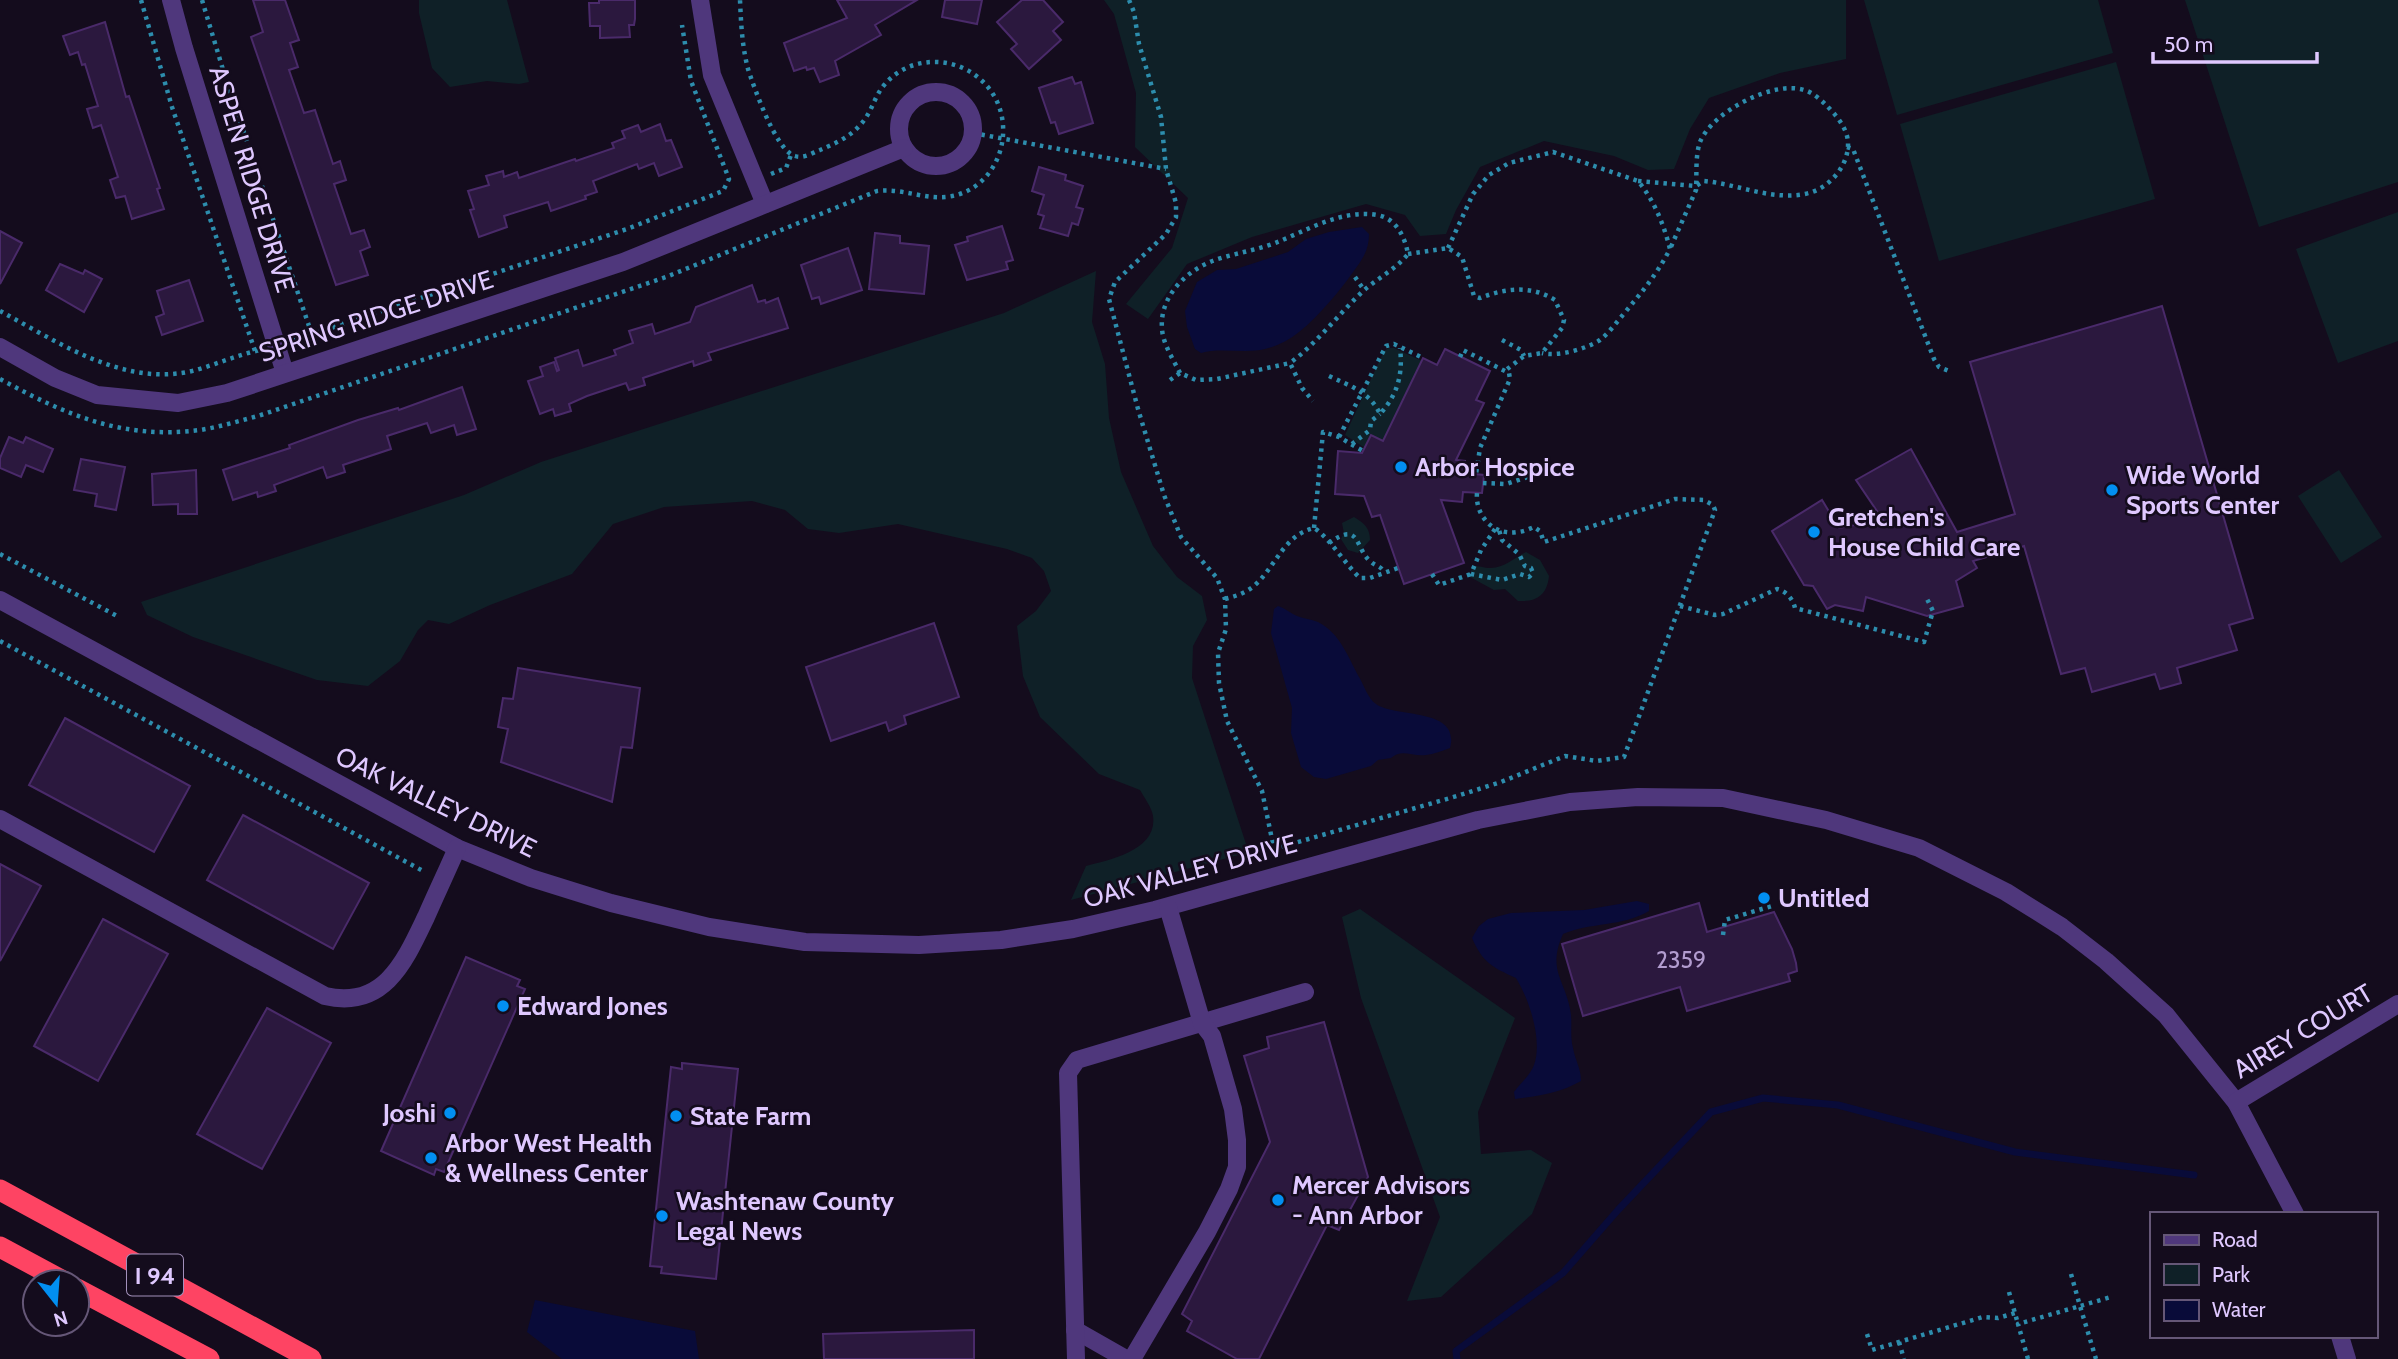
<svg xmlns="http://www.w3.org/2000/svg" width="2398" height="1359" viewBox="0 0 2398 1359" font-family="Cabin,sans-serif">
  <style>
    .green { fill: #0f2027 }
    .water { fill: #090b39 }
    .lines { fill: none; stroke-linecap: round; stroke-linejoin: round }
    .stream { stroke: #090b39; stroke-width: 7 }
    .building { fill: #2b183e; stroke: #4a2a6a; stroke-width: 2 }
    .path { stroke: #2d8dad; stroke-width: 4.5; stroke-dasharray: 3.5 5; stroke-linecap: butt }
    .minor { stroke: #4f377c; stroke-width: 18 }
    .highway { stroke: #fe4463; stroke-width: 21 }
    .poi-dot { fill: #028ff1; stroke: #140c1d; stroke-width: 2.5 }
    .labels { text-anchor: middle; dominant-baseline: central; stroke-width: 5; stroke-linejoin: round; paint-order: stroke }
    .number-label { font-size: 23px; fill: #b29ccf }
    .shield { fill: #140c1d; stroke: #a290bb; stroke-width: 2 }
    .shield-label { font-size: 24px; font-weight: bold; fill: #dfc8ff }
    .street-label { font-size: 26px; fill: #dfc8ff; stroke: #140c1d }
    .poi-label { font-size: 26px; font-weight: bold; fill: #dfc8ff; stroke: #140c1d; text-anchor: start }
  </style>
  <rect width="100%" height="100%" fill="#140c1d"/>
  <g class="green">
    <path d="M 419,0 L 507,0 L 529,82 L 519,84 L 487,81 L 450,87 L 432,68 L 419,13 Z"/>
    <path d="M 1104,0 L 1846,0 L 1846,59 L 1780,73 L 1709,98 L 1690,129 L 1674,169 L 1648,170 L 1614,156 L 1544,141 L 1480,167 L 1456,210 L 1446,234 L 1420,236 L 1405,215 L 1366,204 L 1252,237 L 1187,264 L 1148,319 L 1126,304 L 1172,248 L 1188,198 L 1135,147 L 1136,93 L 1114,14 Z"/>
    <path d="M 1864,0 L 2098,0 L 2113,53 L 1897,115 Z"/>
    <path d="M 2185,0 L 2398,0 L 2398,182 L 2259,227 Z"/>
    <path d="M 2116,62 L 2155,199 L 1939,261 L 1900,124 Z"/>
    <path d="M 2398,212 L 2398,341 L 2338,363 L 2296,249 Z"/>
    <path d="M 1096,271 L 1092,322 L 1105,364 L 1109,418 L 1121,472 L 1153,546 L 1177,577 L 1202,596 L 1207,620 L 1193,646 L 1192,678 L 1246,844 L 1242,854 L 1071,900 L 1086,866 C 1110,860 1158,850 1153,816 C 1152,808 1144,797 1140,790 L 1099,774 L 1040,717 L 1023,676 L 1017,626 L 1036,611 L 1051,591 L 1044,571 L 1032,558 L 1007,549 L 898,524 L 839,533 L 808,529 L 785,510 L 752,501 L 664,507 L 613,524 L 572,574 L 490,605 L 449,624 L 428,620 L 418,630 L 400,661 L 368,686 L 317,680 L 193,637 L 147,615 L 141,602 L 464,495 L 541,462 L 1004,313 Z"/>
    <path d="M 1389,348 L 1394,348 L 1422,361 L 1383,441 L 1371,435 L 1365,448 L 1345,435 L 1384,351 Z"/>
    <path d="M 2339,470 L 2382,537 L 2341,563 L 2298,496 Z"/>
    <path d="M 1354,517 C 1364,523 1370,528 1370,540 L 1358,553 L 1348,550 L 1341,539 L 1344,533 L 1342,523 Z"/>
    <path d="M 1526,552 L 1540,560 L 1549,576 C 1547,595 1537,602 1518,601 L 1505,589 L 1494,590 L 1470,577 L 1472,567 C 1479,565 1482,568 1489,568 C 1503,569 1514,558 1526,552 Z"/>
    <path d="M 1360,909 L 1515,1018 L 1478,1112 L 1481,1154 L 1531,1150 L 1552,1163 L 1532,1214 L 1441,1297 L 1407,1301 L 1440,1217 L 1361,998 L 1342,917 Z"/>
  </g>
  <g class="water">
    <path d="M 1362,227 L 1369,234 C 1369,243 1367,251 1362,259 C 1349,280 1318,318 1299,332 C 1289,340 1278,346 1265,349 C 1245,354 1220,347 1201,353 L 1195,349 L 1187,327 L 1185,311 L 1197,282 L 1217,270 L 1236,269 L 1288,252 L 1306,239 L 1329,232 Z"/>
    <path d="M 1278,606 C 1285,608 1290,613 1297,616 C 1304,619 1311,619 1318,622 C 1340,633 1348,657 1359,677 C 1364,685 1368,699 1376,704 C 1395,718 1461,707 1450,748 C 1442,751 1434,754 1426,755 C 1412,757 1402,748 1391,758 L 1378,760 L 1371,766 L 1326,779 L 1314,777 L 1301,767 L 1291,733 L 1292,708 L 1271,633 L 1274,609 Z"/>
    <path d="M 1637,901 L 1649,904 L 1649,911 C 1622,927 1591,922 1563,934 C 1546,972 1567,981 1571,1015 C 1572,1026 1570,1037 1573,1048 C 1575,1060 1581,1068 1581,1081 C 1560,1093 1539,1096 1515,1099 L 1514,1092 C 1520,1084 1531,1074 1534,1065 C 1543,1040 1529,999 1516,978 C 1492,967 1483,963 1472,938 L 1479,926 L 1488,919 L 1511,913 L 1584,910 Z"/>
    <path d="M 535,1300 L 695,1331 L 699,1359 L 562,1359 L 527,1332 Z"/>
  </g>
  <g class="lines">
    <path class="stream" d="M 1457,1359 L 1456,1351 L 1563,1273 L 1618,1210 L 1711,1112 L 1763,1098 L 1838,1105 L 2015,1152 L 2194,1175"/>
  </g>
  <g class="building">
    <path d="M 253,0 L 285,0 L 299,40 L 290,43 L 298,67 L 289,70 L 304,113 L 315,110 L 333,164 L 340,161 L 346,180 L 334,184 L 351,234 L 364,230 L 370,247 L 360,251 L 368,275 L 336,285 L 251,37 L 263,32 Z"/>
    <path d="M 599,0 L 635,0 L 635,19 L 634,25 L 629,25 L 630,37 L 600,38 L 600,26 L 590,26 L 589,3 L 599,3 Z"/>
    <path d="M 837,0 L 917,0 L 875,25 L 881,35 L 835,61 L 839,75 L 820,82 L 814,68 L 807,70 L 806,67 L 794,71 L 784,43 L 847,18 Z"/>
    <path d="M 945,0 L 982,0 L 977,24 L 942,17 Z"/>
    <path d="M 1022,0 L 1043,0 L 1063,22 L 1053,31 L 1061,40 L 1029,69 L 1011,49 L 1017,44 L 997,22 Z"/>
    <path d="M 105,22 L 126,97 L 129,96 L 160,188 L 157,189 L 164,209 L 132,219 L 125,196 L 116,198 L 110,180 L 118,177 L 101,125 L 93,128 L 87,109 L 98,106 L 85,64 L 82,65 L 78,52 L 70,55 L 63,36 Z"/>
    <path d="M 1072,77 L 1075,84 L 1081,82 L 1093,123 L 1059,134 L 1055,122 L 1051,123 L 1039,88 Z"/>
    <path d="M 660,124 L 666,141 L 671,140 L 682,167 L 659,176 L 654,163 L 639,169 L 637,164 L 593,181 L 597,192 L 585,196 L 586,199 L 551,211 L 548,202 L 504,216 L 507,227 L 479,237 L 470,210 L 474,209 L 468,191 L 489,185 L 486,176 L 503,171 L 504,177 L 517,172 L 519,178 L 575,159 L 576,161 L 614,148 L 612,143 L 625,138 L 622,131 L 638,125 L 641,132 Z"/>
    <path d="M 1039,167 L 1066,175 L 1065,180 L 1083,186 L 1076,207 L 1083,209 L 1078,225 L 1072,223 L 1068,236 L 1040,228 L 1044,216 L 1038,214 L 1044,195 L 1032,191 Z"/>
    <path d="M 1002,226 L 1013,260 L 1006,262 L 1008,269 L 967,280 L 955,245 L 968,241 L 967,237 Z"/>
    <path d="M 0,231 L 22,243 L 0,284 Z"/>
    <path d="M 875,233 L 900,236 L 900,243 L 929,246 L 924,294 L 869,289 Z"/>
    <path d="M 848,248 L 862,290 L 821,304 L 819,297 L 812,299 L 801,265 Z"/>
    <path d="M 60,264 L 83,274 L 85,270 L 102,279 L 84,312 L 46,290 Z"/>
    <path d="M 189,280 L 203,321 L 162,335 L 156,317 L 164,314 L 157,291 Z"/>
    <path d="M 752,285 L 758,302 L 765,300 L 766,303 L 778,298 L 788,328 L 708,353 L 711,360 L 694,366 L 693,361 L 643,378 L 645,385 L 629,390 L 626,383 L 587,396 L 569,404 L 571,411 L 555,416 L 553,409 L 540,414 L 528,381 L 543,376 L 540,367 L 554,362 L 557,371 L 559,370 L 555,358 L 578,350 L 583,366 L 616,355 L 614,350 L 633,343 L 629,331 L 652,324 L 655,334 L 690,322 L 696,307 Z"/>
    <path d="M 2162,306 L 2253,618 L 2229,625 L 2237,650 L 2177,668 L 2181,683 L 2160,689 L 2155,674 L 2092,692 L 2085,668 L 2061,674 L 2024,546 L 1973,561 L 1977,568 L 1956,581 L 1963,606 L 1927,616 L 1866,597 L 1863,611 L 1835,605 L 1827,609 L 1813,586 L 1804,585 L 1772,531 L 1822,500 L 1839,528 L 1883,520 L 1856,480 L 1911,449 L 1957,532 L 2015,514 L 1970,362 Z"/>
    <path d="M 1445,349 L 1490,371 L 1476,400 L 1484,403 L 1456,460 L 1465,461 L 1464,473 L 1484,475 L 1482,493 L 1463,492 L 1462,502 L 1441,500 L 1464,563 L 1404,584 L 1380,515 L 1372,517 L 1364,496 L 1335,494 L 1338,451 L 1362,453 L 1371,435 L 1383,441 L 1423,358 L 1437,365 Z"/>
    <path d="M 462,387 L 476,429 L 457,435 L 454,425 L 431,433 L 427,423 L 387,436 L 391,449 L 343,465 L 345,472 L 327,478 L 323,467 L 274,485 L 276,491 L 258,497 L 257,492 L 233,500 L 223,470 L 290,448 L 289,445 L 358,420 L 398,408 L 399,410 Z"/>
    <path d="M 9,437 L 23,443 L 26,437 L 53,449 L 43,472 L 26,465 L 21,477 L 0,468 L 0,458 Z"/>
    <path d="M 81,459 L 125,467 L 116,510 L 95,506 L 97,494 L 74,490 Z"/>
    <path d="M 196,470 L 197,514 L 178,514 L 178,504 L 153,505 L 152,474 Z"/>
    <path d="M 934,623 L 959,697 L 904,716 L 906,724 L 889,731 L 886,722 L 831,741 L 806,667 Z"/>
    <path d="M 518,668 L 640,688 L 632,748 L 621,747 L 612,802 L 501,762 L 508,729 L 498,727 L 503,698 L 513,699 Z"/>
    <path d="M 65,718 L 190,786 L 154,852 L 29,785 Z"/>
    <path d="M 243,815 L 369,883 L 333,949 L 207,880 Z"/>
    <path d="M 0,864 L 41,886 L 0,961 Z"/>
    <path d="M 1699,903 L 1707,932 L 1774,912 L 1792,949 L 1796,963 L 1797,971 L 1788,974 L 1790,981 L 1687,1011 L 1680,987 L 1583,1016 L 1562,944 Z"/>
    <path d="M 103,919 L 168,954 L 98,1081 L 34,1046 Z"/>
    <path d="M 466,957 L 520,980 L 517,986 L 525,989 L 444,1172 L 436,1169 L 434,1175 L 381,1151 Z"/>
    <path d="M 267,1008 L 331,1043 L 262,1169 L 197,1134 Z"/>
    <path d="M 1324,1022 L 1368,1177 L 1339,1230 L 1327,1225 L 1259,1359 L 1237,1359 L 1187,1331 L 1192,1321 L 1182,1314 L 1270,1142 L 1244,1056 L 1269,1048 L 1267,1037 Z"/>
    <path d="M 682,1063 L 738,1069 L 716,1279 L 661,1273 L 662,1267 L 650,1266 L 671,1067 L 682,1069 Z"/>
    <path d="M 974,1330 L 974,1359 L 824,1359 L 823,1334 Z"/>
  </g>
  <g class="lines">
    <g class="path">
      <path d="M 141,0 L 172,107 L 255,351"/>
      <path d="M 202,0 L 224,73 L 312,335"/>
      <path d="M 1129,0 L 1134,12 L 1139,44 L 1161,117 L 1166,169 L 1176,203 L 1176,217 L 1166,234 L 1115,282 L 1109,299 L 1138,409 L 1164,495 L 1181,537 L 1217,578 L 1225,599 L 1226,629 L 1218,653 L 1219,683 L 1227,721 L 1262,791 L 1274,849 L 1457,796 L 1501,782 L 1565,756 L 1597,761 L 1624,757 L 1711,521 L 1715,510 L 1713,505 L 1704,500 L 1675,499 L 1544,542 L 1540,531 L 1534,527 C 1529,529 1523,532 1517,532 C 1493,536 1475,515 1477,493"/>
      <path d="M 973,133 L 1166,169"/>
      <path d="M 1847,147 L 1853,149 L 1934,359 L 1939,367 L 1949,371"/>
      <path d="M 771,174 L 786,168 L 791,155"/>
      <path d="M 1638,181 L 1696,186 L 1704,181 C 1738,184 1774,202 1809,193 C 1832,187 1853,160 1847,136 C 1844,124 1834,113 1826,105 C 1820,99 1812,92 1804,90 C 1773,80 1712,112 1700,142 C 1695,156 1697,175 1696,190 L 1670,249"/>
      <path d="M 1448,248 L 1473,194 L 1489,175 L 1509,163 L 1553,152 L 1638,181 C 1654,200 1664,225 1670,249 C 1656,276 1641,293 1622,316 C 1616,323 1608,334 1600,340 C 1586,349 1558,357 1542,353"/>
      <path d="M 1408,254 L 1448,248 L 1462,257 L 1474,296 L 1480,298 C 1506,288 1531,285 1555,300 L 1564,320 L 1562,328 L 1542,353 L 1524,356 L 1506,370"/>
      <path d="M 1355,277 L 1364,290"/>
      <path d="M 0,311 C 58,342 123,387 192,371 C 215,365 237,355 260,350"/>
      <path d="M 1502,340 L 1521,350 L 1524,356"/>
      <path d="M 292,341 L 627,229 L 723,191 L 729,179 L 691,81 L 682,25"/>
      <path d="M 1460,357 L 1463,350 L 1509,373 L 1510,379 L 1480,448 L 1476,474"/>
      <path d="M 1180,373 C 1173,359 1163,344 1162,329 C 1159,295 1189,268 1218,259 C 1237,253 1256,250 1275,243 C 1306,231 1341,209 1377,215 C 1396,218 1405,237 1408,254 C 1395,270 1376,279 1361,293 C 1337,316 1317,343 1290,363"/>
      <path d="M 1329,376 C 1350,386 1370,392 1380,414 C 1398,394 1403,374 1400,348"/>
      <path d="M 0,379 C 66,415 123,440 200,430 C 219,427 239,421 258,416 L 666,277 L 877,191 C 902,188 922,199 946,197 C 1003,191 1023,116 980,79 C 953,55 909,56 885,84 C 874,96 872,113 860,125 C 850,137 834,144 820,150 C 812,153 803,159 795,156 C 776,151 754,87 748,69 C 742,46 741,23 740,0"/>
      <path d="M 1170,380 L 1180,373 L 1196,380 L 1217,379 L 1290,363 L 1302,388 L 1313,401"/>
      <path d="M 1339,437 L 1386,346 L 1394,344 L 1423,358"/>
      <path d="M 1352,444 L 1370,430 L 1371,421 L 1380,414"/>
      <path d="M 1483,483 L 1506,484 L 1543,472"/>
      <path d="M 1314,528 L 1323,432 L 1339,437 L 1363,451"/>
      <path d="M 1495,529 L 1481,550 L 1471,574 L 1502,580 L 1520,574 L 1529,577 L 1533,573 L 1531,568 L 1525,566 L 1519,554 L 1502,540 L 1499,530"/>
      <path d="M 1329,543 C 1361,520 1354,548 1371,562 C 1377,567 1380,565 1385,573"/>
      <path d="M 0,554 L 119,617"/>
      <path d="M 1432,574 L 1439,585 L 1471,574"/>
      <path d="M 1225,599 C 1236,596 1246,593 1255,585 C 1276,566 1284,535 1314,528 C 1328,536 1346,565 1360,578 L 1370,578 L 1398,568"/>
      <path d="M 1680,606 L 1715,615 L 1723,614 L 1777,589 C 1786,591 1793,599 1795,608 L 1924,642 L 1933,611 L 1927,599"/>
      <path d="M 0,641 L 423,871"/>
      <path d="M 1723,935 L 1725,920 L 1772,906"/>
      <path d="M 2071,1274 L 2080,1306 L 2111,1297"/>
      <path d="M 2009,1292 L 2018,1324"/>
      <path d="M 1867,1334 L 1872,1350 L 1983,1317 L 1998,1318 L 2015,1313"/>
      <path d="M 1899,1342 L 1904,1359"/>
      <path d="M 2028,1359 L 2018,1324 L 2080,1306 L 2096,1359"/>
    </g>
    <g class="minor">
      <path d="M 171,0 L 184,48 L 285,373"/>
      <path d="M 700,0 L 712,75 L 765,204"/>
      <circle cx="936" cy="129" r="37"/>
      <path d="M 0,347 L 55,378 L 97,395 L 178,403 L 227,393 L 623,262 L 904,148"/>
      <path d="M 0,600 L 457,848 L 531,878 L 611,903 L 709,927 L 805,942 L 919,945 L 1001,940 L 1073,929 L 1155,910 L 1478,820 L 1570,802 L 1638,797 L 1723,798 L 1826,820 L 1919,848 L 2006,892 L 2062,927 L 2106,961 L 2166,1015 L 2215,1076 L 2236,1102 L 2295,1214"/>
      <path d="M 0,819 L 325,996 C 384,1010 405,961 426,917 C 436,894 447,871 457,848"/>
      <path d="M 2236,1102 L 2398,1004"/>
      <path d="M 1075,1330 L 1126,1359"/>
      <path d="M 2340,1336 L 2347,1359"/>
      <path d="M 1076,1359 L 1068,1073 L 1077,1060 L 1305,992"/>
      <path d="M 1132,1359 L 1207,1232 L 1229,1189 L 1237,1167 L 1237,1140 L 1233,1109 L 1212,1036 L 1202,1023 L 1168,907"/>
    </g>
    <g class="highway">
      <path d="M 0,1190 L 311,1359"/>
      <path d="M 0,1247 L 65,1282"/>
      <path d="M 77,1289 L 209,1359"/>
    </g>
  </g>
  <g class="poi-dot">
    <circle cx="1401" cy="467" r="7"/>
    <circle cx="2112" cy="490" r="7"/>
    <circle cx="1814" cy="532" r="7"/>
    <circle cx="1764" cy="898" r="7"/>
    <circle cx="503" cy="1006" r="7"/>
    <circle cx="450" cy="1113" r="7"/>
    <circle cx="676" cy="1116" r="7"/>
    <circle cx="431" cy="1158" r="7"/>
    <circle cx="1278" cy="1200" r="7"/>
    <circle cx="662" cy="1216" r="7"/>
  </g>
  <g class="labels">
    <g class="number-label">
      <text x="1681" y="960">2359</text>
    </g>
    <rect class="shield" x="127" y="1254.5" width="56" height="41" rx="5"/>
    <g class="shield-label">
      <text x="155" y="1275">I 94</text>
    </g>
    <g class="street-label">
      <text transform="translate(252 179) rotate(73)">ASPEN RIDGE DRIVE</text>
      <text transform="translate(376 316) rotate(-18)">SPRING RIDGE DRIVE</text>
      <text transform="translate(436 802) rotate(26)">OAK VALLEY DRIVE</text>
      <text transform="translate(1190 871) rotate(-15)">OAK VALLEY DRIVE</text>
      <text transform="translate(2303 1031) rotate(-31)">AIREY COURT</text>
    </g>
    <g class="poi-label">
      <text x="1415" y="467">Arbor Hospice</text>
      <text x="2126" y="475">Wide World<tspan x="2126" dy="30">Sports Center</tspan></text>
      <text x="1828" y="517">Gretchen's<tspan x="1828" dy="30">House Child Care</tspan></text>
      <text x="1778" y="898">Untitled</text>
      <text x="517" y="1006">Edward Jones</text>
      <text x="436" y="1113" text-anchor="end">Joshi</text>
      <text x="690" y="1116">State Farm</text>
      <text x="445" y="1143">Arbor West Health<tspan x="445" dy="30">&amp; Wellness Center</tspan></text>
      <text x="1292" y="1185">Mercer Advisors<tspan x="1292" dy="30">- Ann Arbor</tspan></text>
      <text x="676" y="1201">Washtenaw County<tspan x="676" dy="30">Legal News</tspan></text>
    </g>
  </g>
  <rect x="2150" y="1212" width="228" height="126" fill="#140c1d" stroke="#655777" stroke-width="2"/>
  <rect x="2164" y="1235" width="35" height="10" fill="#4f377c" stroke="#655777" stroke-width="2"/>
  <text x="2212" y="1247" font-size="21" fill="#dfc8ff">Road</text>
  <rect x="2164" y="1264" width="35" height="21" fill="#0f2027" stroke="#655777" stroke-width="2"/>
  <text x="2212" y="1282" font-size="21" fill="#dfc8ff">Park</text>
  <rect x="2164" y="1300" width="35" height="21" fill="#090b39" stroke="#655777" stroke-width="2"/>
  <text x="2212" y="1317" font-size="21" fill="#dfc8ff">Water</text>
  <g transform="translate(56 1303) rotate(163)"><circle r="33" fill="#140c1d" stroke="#655777" stroke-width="2"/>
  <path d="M0-5L12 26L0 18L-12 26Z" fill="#028ff1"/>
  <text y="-10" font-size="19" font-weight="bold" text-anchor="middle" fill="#dfc8ff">N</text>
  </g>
  <path d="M2153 52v10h164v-10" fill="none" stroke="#dfc8ff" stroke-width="3.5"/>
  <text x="2164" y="52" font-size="21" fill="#dfc8ff" stroke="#140c1d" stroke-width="5" paint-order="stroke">50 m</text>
</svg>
